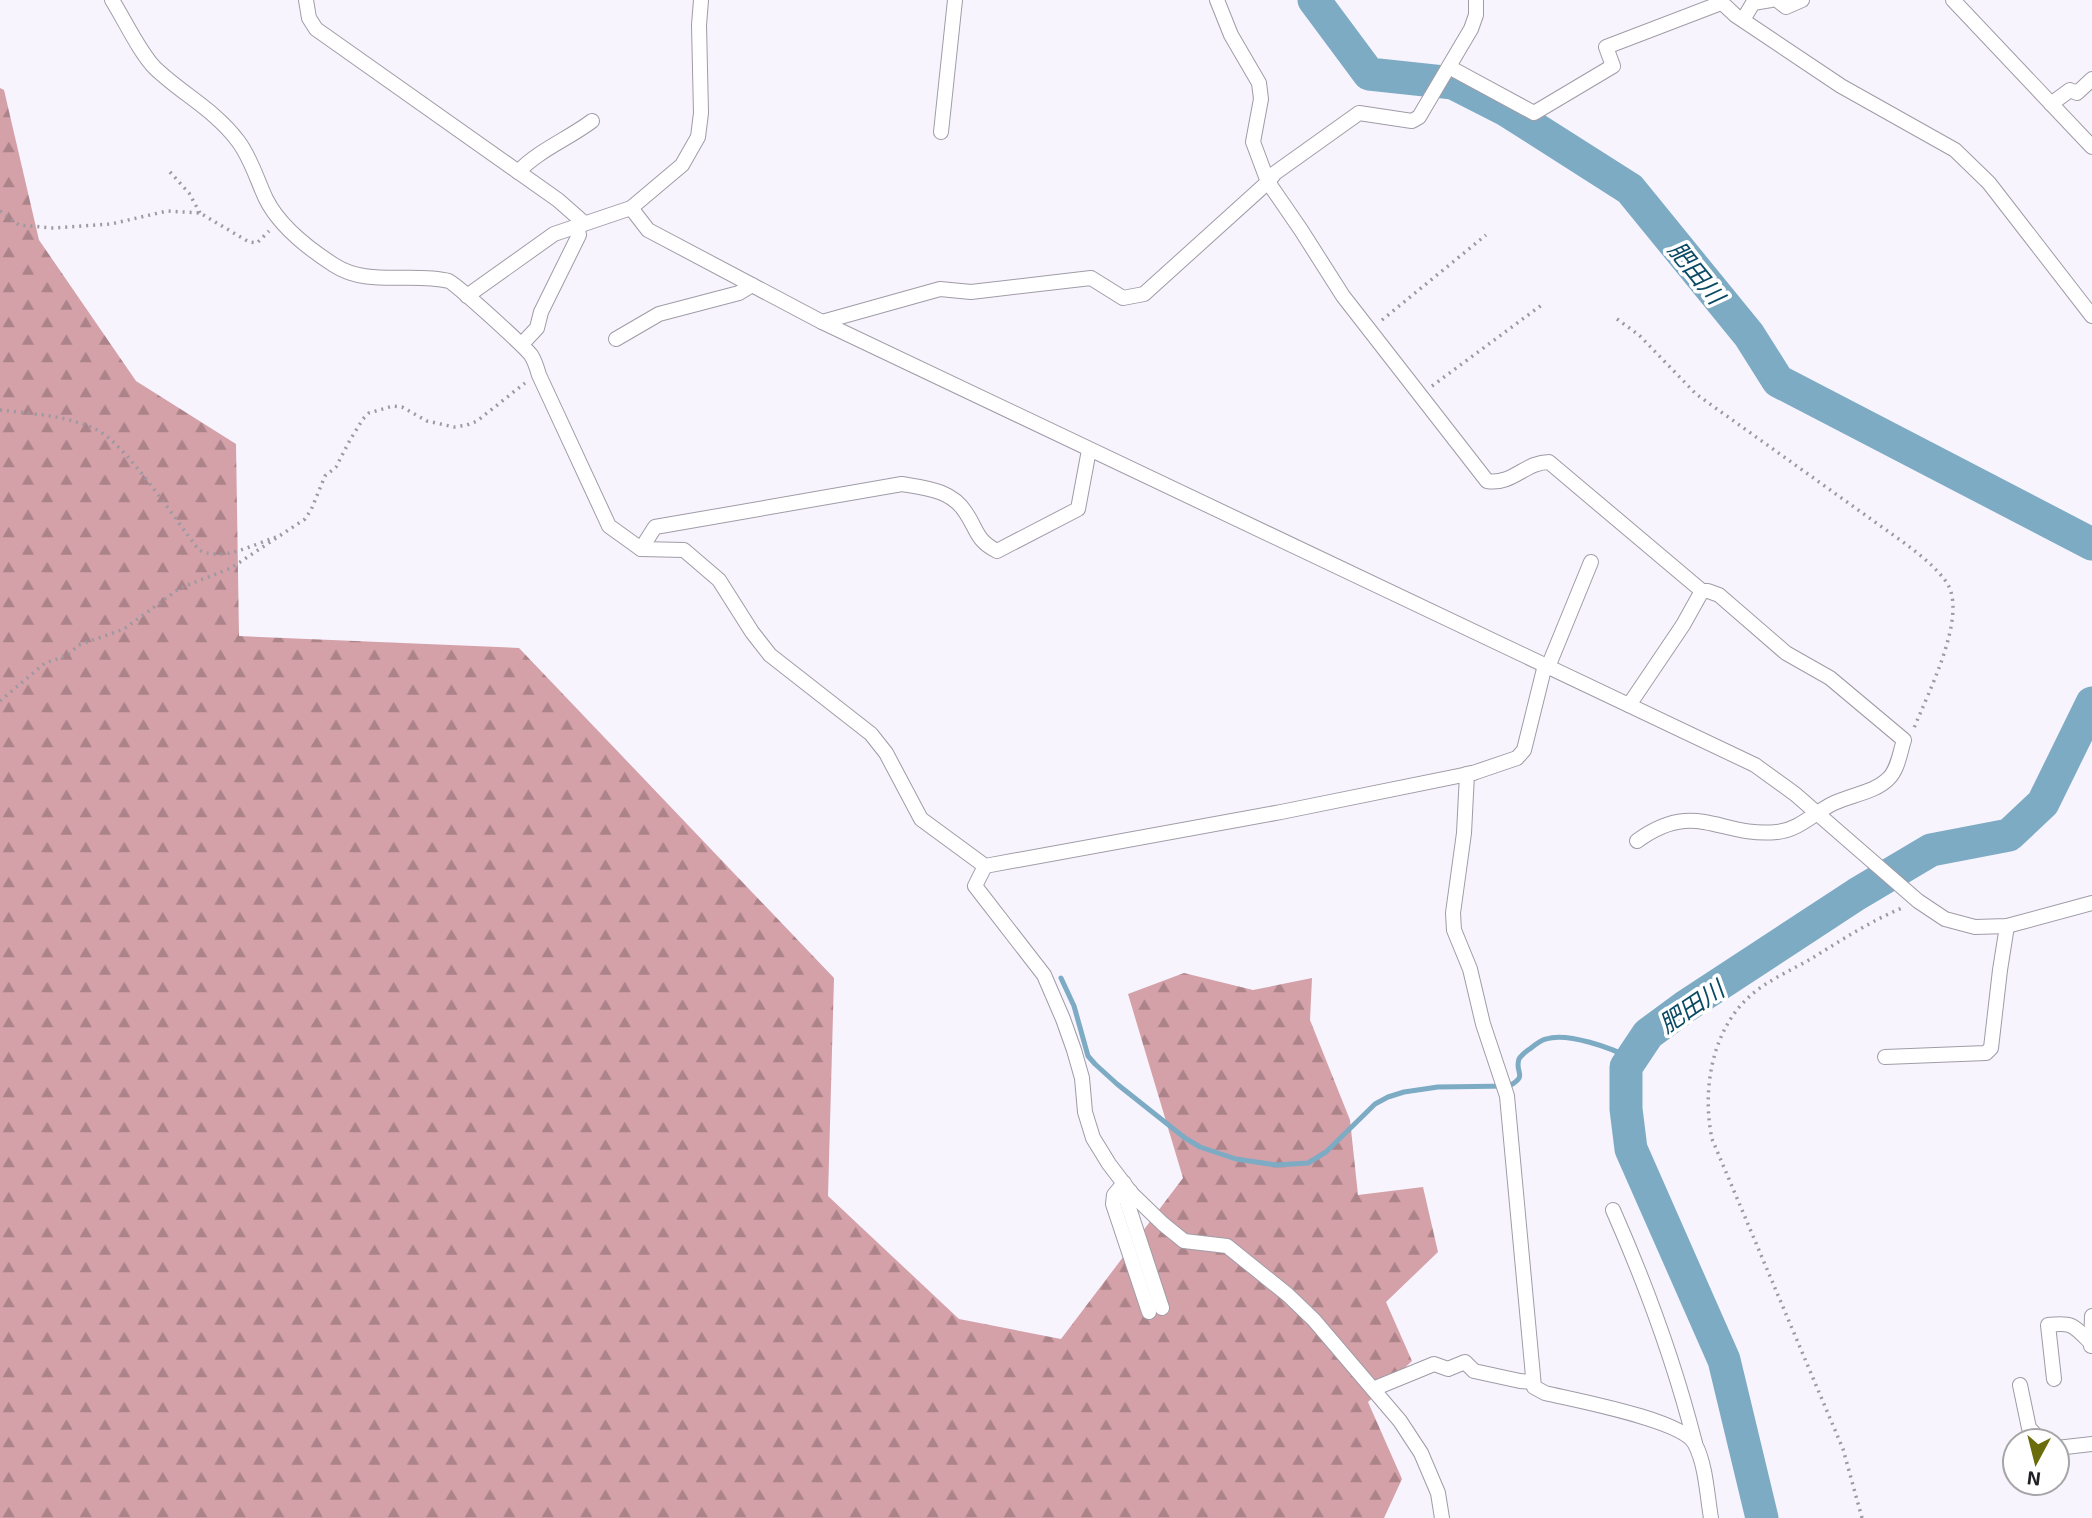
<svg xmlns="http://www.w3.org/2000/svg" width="2092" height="1518" viewBox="0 0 2092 1518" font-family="'Exo 2','Noto Sans JP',sans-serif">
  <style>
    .forest { fill: url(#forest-firs) }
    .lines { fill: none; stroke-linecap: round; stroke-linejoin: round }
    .stream { stroke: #7dabc4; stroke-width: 5 }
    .river { stroke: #7dabc4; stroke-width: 33 }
    .minor-casing { stroke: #a09ca7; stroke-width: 16 }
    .path { stroke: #9c99a1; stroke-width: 3.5; stroke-dasharray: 2 5; stroke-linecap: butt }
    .minor { stroke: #fff; stroke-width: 14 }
    .labels { text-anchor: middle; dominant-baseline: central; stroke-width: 7; stroke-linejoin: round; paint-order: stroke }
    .water-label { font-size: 24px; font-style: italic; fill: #0b4a64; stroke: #fff }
  </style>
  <defs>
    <pattern id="forest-firs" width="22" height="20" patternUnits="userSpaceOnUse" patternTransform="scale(1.75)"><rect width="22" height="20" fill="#d4a1a9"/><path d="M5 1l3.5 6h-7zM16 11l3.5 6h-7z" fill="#ac8389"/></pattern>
  </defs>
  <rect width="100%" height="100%" fill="#f7f4fe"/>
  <path class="forest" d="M 0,88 L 4,90 L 39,240 L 136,381 L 236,444 L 239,636 L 519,648 L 834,978 L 828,1196 L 959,1319 L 1061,1339 L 1183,1178 L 1128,994 L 1184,973 L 1253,990 L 1312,978 L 1310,1020 L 1350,1120 L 1358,1195 L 1423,1187 L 1438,1252 L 1386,1302 L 1412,1361 L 1368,1402 L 1402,1479 L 1384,1518 L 0,1518 Z"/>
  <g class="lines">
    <path class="stream" d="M 1061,978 L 1074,1006 L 1088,1056 L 1095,1064 L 1117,1084 L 1185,1138 L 1200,1147 L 1236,1159 L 1276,1165 L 1308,1163 L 1326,1152 L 1375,1104 L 1388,1097 L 1404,1092 L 1438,1087 L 1509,1086 C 1529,1075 1514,1073 1519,1059 C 1522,1054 1527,1051 1531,1048 C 1536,1044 1541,1040 1546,1039 C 1567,1032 1613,1048 1631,1059"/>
    <g class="river">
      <path d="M 1314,0 L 1369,74 L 1453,83 L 1506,110 L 1630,189 L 1749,335 L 1778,381 L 2092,544"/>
      <path d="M 1762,1518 L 1724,1360 L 1631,1149 L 1626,1109 L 1626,1067 L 1648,1034 L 1686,1006 L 1857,894 L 1931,850 L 2009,835 L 2043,803 L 2092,703"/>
    </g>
    <g class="minor-casing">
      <g id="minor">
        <path d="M 112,0 C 124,19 140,53 155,68 C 182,94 215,110 238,141 C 251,158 257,180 266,199 C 279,225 309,249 334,265 C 367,287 412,272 449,281 C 454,282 525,347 531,355 C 535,361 537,368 539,375 L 609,526 L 641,549 L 684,550 L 719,580 L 752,632 L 770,655 L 871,734 L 886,753 L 921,819 L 985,866 L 1281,812 L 1473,773 L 1517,758 L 1524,750 L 1545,665"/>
        <path d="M 306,0 L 309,18 L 316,29 L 558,200 L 583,222"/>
        <path d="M 1217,0 L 1231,35 L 1259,83 L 1261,99 L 1253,142 L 1268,182 L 1301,230 L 1343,296 L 1487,481 C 1513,485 1525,462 1549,462 L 1702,591 L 1683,625 L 1629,705"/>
        <path d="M 1719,0 L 1735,15 L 1841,86 L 1955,150 L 1989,183 L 2092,316"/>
        <path d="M 1777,0 L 1786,7 L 1802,0"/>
        <path d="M 1953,0 L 2092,147"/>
        <path d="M 1743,20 L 1753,3 L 1771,0"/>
        <path d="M 1449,67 L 1534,113 L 1613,66 L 1606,47 L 1721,3"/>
        <path d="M 2051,104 L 2070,90 L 2077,93 L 2092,79"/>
        <path d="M 941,132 L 955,0"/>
        <path d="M 518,172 C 539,150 568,139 592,121"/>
        <path d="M 631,208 L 648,230 L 822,322 L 1755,765 L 1795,794 L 1918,901 L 1945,919 L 1975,927 L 2007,926 L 2092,903"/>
        <path d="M 467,296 L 554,234 L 631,208 L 682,165 L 698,137 L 701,113 L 699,25 L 701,0"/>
        <path d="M 822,322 L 940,289 L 971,292 L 1091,278 L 1123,298 L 1144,294 L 1268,182 L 1275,173 L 1359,113 L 1412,121 L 1419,117 L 1471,29 L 1476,15 L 1476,0"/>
        <path d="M 616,339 L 659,314 L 739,293 L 752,285"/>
        <path d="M 522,344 L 537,328 L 541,312 L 579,235 L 577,225"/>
        <path d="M 641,549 L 655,527 L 902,484 C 926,488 952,490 966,513 C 978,531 976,540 997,551 L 1078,509 L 1089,450"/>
        <path d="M 1548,667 L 1591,562"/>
        <path d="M 1473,773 L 1467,774 L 1464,833 L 1453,913 L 1454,930 L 1470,969 L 1483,1024 L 1507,1096 L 1534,1387 L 1545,1393 C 1574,1400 1683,1420 1695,1444 C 1706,1465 1707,1495 1711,1518"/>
        <path d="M 1637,841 C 1696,798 1720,838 1777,832 C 1799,830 1815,812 1834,803 C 1851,795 1875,792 1888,779 C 1898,770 1900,752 1904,740 L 1830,678 L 1786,653 L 1719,595 L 1708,591 L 1702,591"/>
        <path d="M 985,866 L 975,886 L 1044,975 L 1063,1019 L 1074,1050 L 1082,1078 L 1085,1112 L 1093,1138 L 1109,1164 L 1131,1193 L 1163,1224 L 1184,1241 L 1227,1246 L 1288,1295 L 1314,1320 L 1400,1421 L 1421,1453 L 1438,1493 L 1442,1518"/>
        <path d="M 1885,1057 L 1986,1053 L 1991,1048 L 2000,970 L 2007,926"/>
        <path d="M 1124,1183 L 1114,1195 L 1113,1204 L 1149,1312"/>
        <path d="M 1130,1191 L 1127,1193 L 1126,1199 L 1162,1308"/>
        <path d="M 1613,1210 C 1646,1285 1675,1364 1695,1443"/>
        <path d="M 2091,1346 L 2092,1316"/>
        <path d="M 2054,1379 L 2048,1325 C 2072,1322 2073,1325 2090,1342"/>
        <path d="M 2020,1385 L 2029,1428 L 2041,1441"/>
        <path d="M 1373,1389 L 1434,1364 L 1448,1369 L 1465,1362 L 1474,1371 L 1520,1381 L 1533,1382"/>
        <path d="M 2057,1448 L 2092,1444"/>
      </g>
    </g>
    <g class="path">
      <path d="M 170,172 L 189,193 L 200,213"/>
      <path d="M 0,211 L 19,225 L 53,228 L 111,224 L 167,211 L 200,213 L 249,242 L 257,243 L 269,231"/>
      <path d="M 1617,319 L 1639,335 L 1696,394 L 1903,542 C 1919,554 1935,566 1947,583 C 1968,616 1928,693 1914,728"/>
      <path d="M 1382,320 L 1486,235"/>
      <path d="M 1432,386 L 1543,304"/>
      <path d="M 0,410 C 32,414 65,415 95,429 C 125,442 176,521 199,550 C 223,562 252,545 276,537"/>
      <path d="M 0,701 L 45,663 L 66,656 L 79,645 L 124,629 L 180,588 L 231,568 L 305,519 L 311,510 L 325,476 L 336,467 L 350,440 L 363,419 L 369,413 L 393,406 L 402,407 L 427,421 L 454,427 L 467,425 L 477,421 L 525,383"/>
      <path d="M 1862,1518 L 1843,1449 L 1712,1139 C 1702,1091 1711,1031 1750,996 C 1766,981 1794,969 1814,957 C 1843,939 1871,921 1902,908"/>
    </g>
    <use href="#minor" class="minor"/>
  </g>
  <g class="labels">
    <g class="water-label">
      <text transform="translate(1697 272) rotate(51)">肥田川</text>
      <text transform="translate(1691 1006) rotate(-34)">肥田川</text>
    </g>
  </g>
  <g transform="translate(2036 1462) rotate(187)"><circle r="33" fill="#ffffff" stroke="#a6a5a7" stroke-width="2"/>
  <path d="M0-5L12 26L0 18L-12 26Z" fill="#6a6b0a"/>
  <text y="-10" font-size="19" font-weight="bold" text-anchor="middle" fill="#211f24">N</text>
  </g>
</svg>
